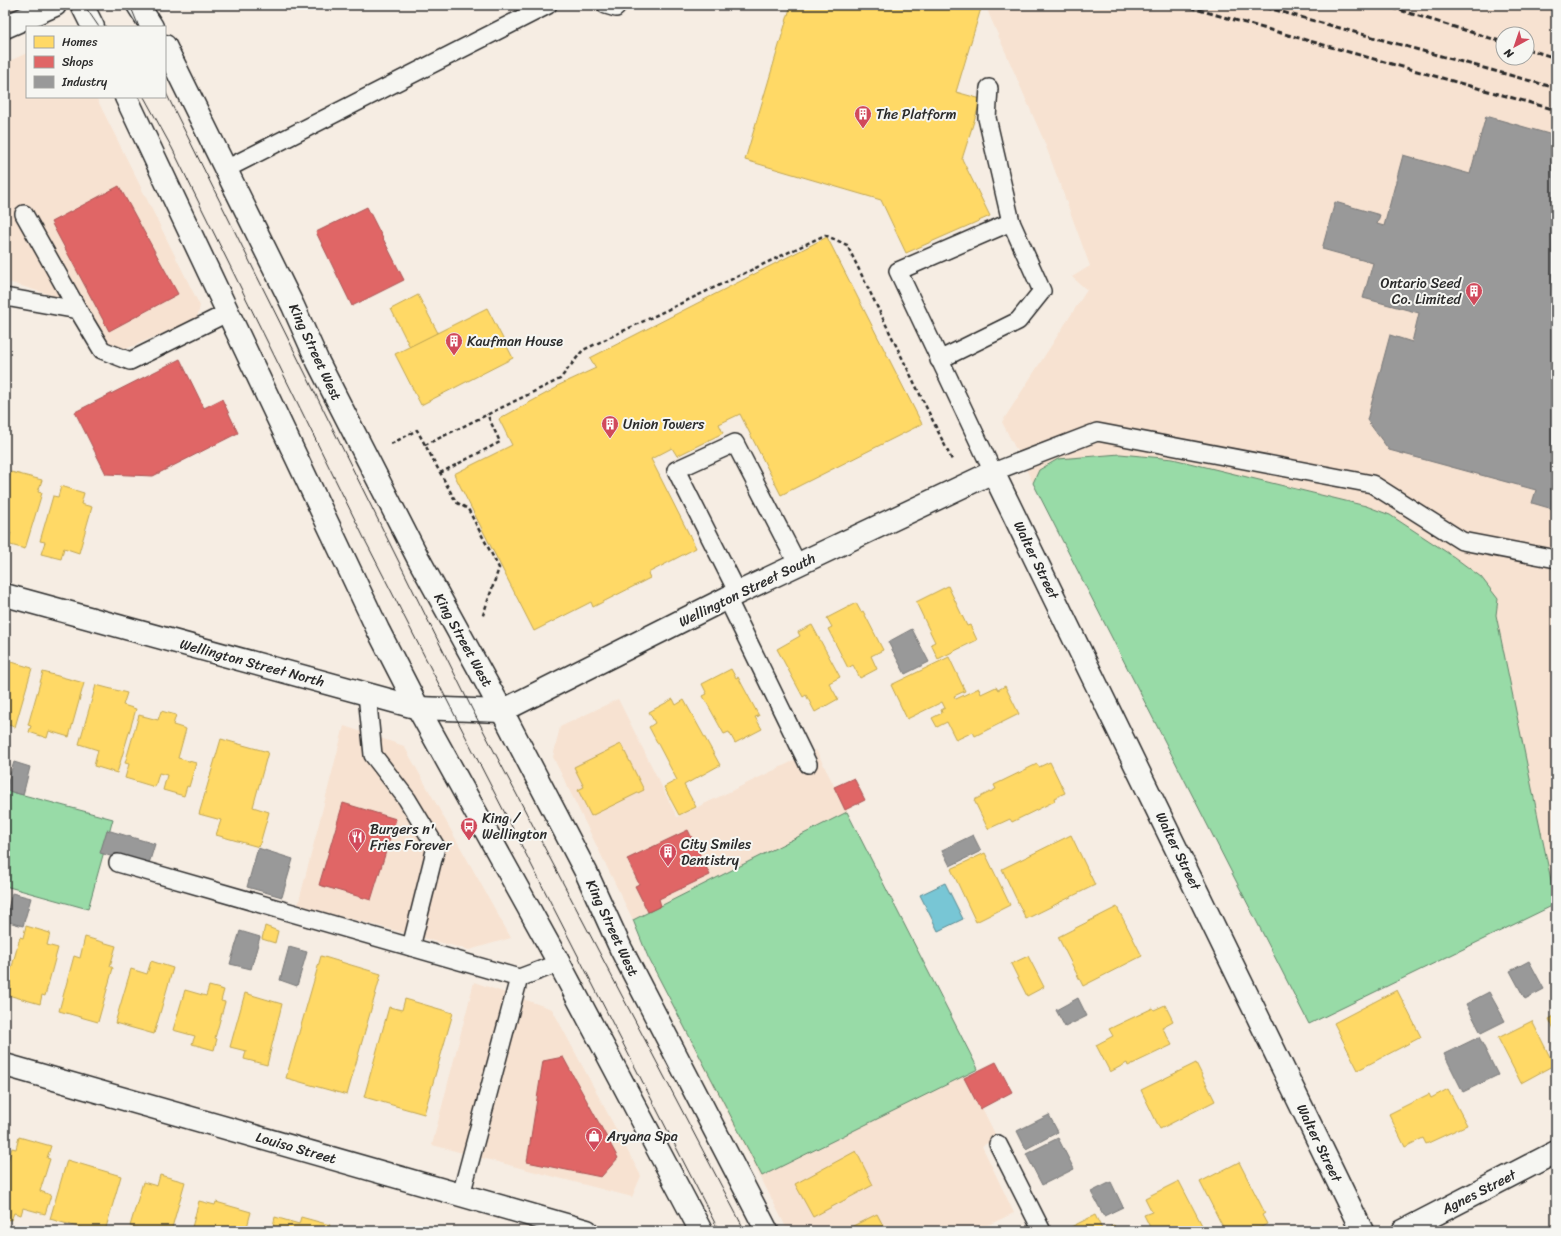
<svg xmlns="http://www.w3.org/2000/svg" width="1561" height="1236" viewBox="0 0 1561 1236" font-family="Sriracha,sans-serif">
  <style>
    .built { fill: #f7e2d1; fill-rule: evenodd }
    .green { fill: #98dba7; stroke: #628369 }
    .water { fill: #78c6d5; stroke: #598891 }
    .homes { fill: #ffd966; stroke: #bfa554 }
    .shops { fill: #e06666; stroke: #aa5454 }
    .industry { fill: #999; stroke: #787878 }
    .lines { fill: none; stroke-linecap: round; stroke-linejoin: round }
    .lane-casing { stroke: #2b2b2b; stroke-width: 20 }
    .street-casing { stroke: #2b2b2b; stroke-width: 25 }
    .secondary-casing { stroke: #2b2b2b; stroke-width: 25 }
    .path { stroke: #2b2b2b; stroke-width: 2.5; stroke-dasharray: 4 3; stroke-linecap: butt }
    .lane { stroke: #f6f6f2; stroke-width: 17 }
    .street { stroke: #f6f6f2; stroke-width: 22 }
    .secondary { stroke: #f6f6f2; stroke-width: 22 }
    .tram { stroke: #2b2b2b; stroke-width: 1 }
    .rail { stroke: #2b2b2b; stroke-width: 3; stroke-dasharray: 6 3; stroke-linecap: butt }
    .labels { text-anchor: middle; dominant-baseline: central; stroke-width: 4; stroke-linejoin: round; paint-order: stroke }
    .poi-label { font-size: 14px; fill: #2b2b2b; stroke: #f6f6f2; text-anchor: start }
    .street-label { font-size: 14px; fill: #2b2b2b; stroke: #f6f6f2 }
  </style>
  <rect width="100%" height="100%" fill="#f6ede3"/>
  <filter id="ink" filterUnits="userSpaceOnUse"><feTurbulence type="fractalNoise" baseFrequency=".025" numOctaves="2"/><feDisplacementMap in="SourceGraphic" scale="8" xChannelSelector="R" yChannelSelector="G"/><feConvolveMatrix kernelMatrix="1 2 1 2 8 2 1 2 1" color-interpolation-filters="sRGB"/></filter>
  <g filter="url(#ink)">
    <g class="built">
      <path d="M 985,5 L 1556,5 L 1556,904 L 1309,1024 L 1002,422 L 1087,290 L 1072,277 L 1090,266 L 1044,141 ZM 1503,34 L 1527,34 L 1527,58 L 1503,58 Z"/>
      <path d="M 27,53 L 27,97 L 96,97 L 200,306 L 197,319 L 126,349 L 97,341 L 77,303 L 5,281 L 5,63 Z"/>
      <path d="M 618,699 L 677,817 L 816,750 L 978,1069 L 966,1075 L 997,1138 L 982,1146 L 1014,1213 L 975,1231 L 788,1231 L 648,957 L 633,920 L 553,757 L 560,727 Z"/>
      <path d="M 344,726 L 404,746 L 511,938 L 469,950 L 298,905 Z"/>
      <path d="M 474,982 L 552,1009 L 641,1176 L 632,1197 L 432,1145 Z"/>
    </g>
    <g class="green">
      <path d="M 1120,454 L 1173,459 L 1366,506 L 1390,515 L 1454,557 L 1481,577 L 1498,599 L 1496,615 L 1556,904 L 1309,1024 L 1033,483 L 1039,470 L 1058,459 Z"/>
      <path d="M 5,790 L 113,819 L 88,909 L 5,886 Z"/>
      <path d="M 847,812 L 978,1069 L 762,1176 L 648,957 L 633,920 Z"/>
    </g>
    <path class="water" d="M 945,883 L 963,919 L 938,931 L 920,895 Z"/>
    <g class="homes">
      <path d="M 791,5 L 982,5 L 956,92 L 981,99 L 962,159 L 990,216 L 906,253 L 881,200 L 745,160 Z"/>
      <path d="M 827,237 L 922,424 L 781,495 L 740,414 L 719,424 L 723,433 L 677,456 L 672,448 L 651,459 L 696,548 L 648,573 L 650,578 L 593,607 L 591,602 L 534,631 L 454,474 L 512,445 L 499,419 L 558,387 L 557,386 L 596,368 L 590,358 Z"/>
      <path d="M 418,295 L 438,333 L 410,347 L 391,309 Z"/>
      <path d="M 487,308 L 513,358 L 421,405 L 395,354 Z"/>
      <path d="M 11,472 L 42,480 L 38,492 L 42,493 L 25,549 L 7,544 L 11,533 L 5,532 L 5,482 L 8,483 Z"/>
      <path d="M 61,486 L 84,493 L 81,504 L 92,507 L 79,553 L 64,548 L 61,559 L 41,554 L 45,542 L 40,541 L 53,496 L 58,497 Z"/>
      <path d="M 948,586 L 967,626 L 970,625 L 977,640 L 938,659 L 931,644 L 935,642 L 916,602 Z"/>
      <path d="M 856,603 L 861,612 L 863,611 L 883,650 L 871,656 L 877,669 L 860,678 L 853,665 L 848,668 L 828,629 L 832,627 L 827,618 Z"/>
      <path d="M 812,625 L 840,677 L 829,683 L 838,699 L 815,712 L 806,695 L 803,697 L 777,649 L 800,636 L 798,632 Z"/>
      <path d="M 949,657 L 965,691 L 954,696 L 956,699 L 979,688 L 981,694 L 996,687 L 998,690 L 1005,686 L 1019,714 L 975,736 L 973,732 L 956,740 L 947,722 L 937,727 L 932,718 L 942,713 L 941,710 L 945,708 L 942,702 L 907,719 L 891,685 Z"/>
      <path d="M 5,660 L 32,668 L 15,727 L 5,724 Z"/>
      <path d="M 731,669 L 736,678 L 738,677 L 759,716 L 755,717 L 762,729 L 735,743 L 729,732 L 724,734 L 703,696 L 707,694 L 702,684 Z"/>
      <path d="M 43,672 L 84,683 L 69,737 L 49,731 L 47,738 L 29,732 L 31,726 L 28,725 Z"/>
      <path d="M 96,685 L 127,693 L 123,705 L 136,709 L 117,773 L 94,766 L 98,750 L 79,744 Z"/>
      <path d="M 673,699 L 676,705 L 684,700 L 720,765 L 684,785 L 696,807 L 679,815 L 664,787 L 677,780 L 649,727 L 655,723 L 649,712 Z"/>
      <path d="M 161,711 L 176,715 L 173,725 L 186,729 L 178,758 L 196,763 L 189,787 L 187,786 L 184,796 L 163,790 L 167,775 L 159,773 L 155,787 L 125,778 L 129,764 L 125,763 L 139,715 L 158,720 Z"/>
      <path d="M 221,739 L 268,752 L 253,807 L 269,812 L 259,847 L 216,835 L 221,820 L 199,814 Z"/>
      <path d="M 621,744 L 644,790 L 591,816 L 578,790 L 584,787 L 574,767 Z"/>
      <path d="M 1050,762 L 1065,793 L 1054,798 L 1055,801 L 1012,822 L 1010,819 L 988,829 L 974,800 L 996,789 L 994,785 L 1037,764 L 1039,767 Z"/>
      <path d="M 1071,835 L 1095,885 L 1026,919 L 1002,869 Z"/>
      <path d="M 985,853 L 1010,905 L 976,922 L 951,869 Z"/>
      <path d="M 1117,907 L 1142,956 L 1083,986 L 1058,937 Z"/>
      <path d="M 26,926 L 50,933 L 47,945 L 58,948 L 45,996 L 42,995 L 40,1004 L 8,995 L 11,986 L 7,985 L 20,937 L 23,938 Z"/>
      <path d="M 265,926 L 278,931 L 275,943 L 262,939 Z"/>
      <path d="M 85,937 L 116,946 L 110,966 L 113,968 L 98,1022 L 59,1011 L 74,956 L 80,958 Z"/>
      <path d="M 321,956 L 381,974 L 347,1095 L 286,1078 Z"/>
      <path d="M 1028,956 L 1044,987 L 1027,996 L 1011,964 Z"/>
      <path d="M 151,961 L 173,968 L 154,1034 L 115,1023 L 131,969 L 147,974 Z"/>
      <path d="M 209,986 L 224,990 L 221,1001 L 225,1002 L 215,1038 L 217,1039 L 214,1050 L 192,1044 L 195,1036 L 173,1030 L 185,990 L 206,996 Z"/>
      <path d="M 1397,990 L 1421,1037 L 1358,1070 L 1334,1023 Z"/>
      <path d="M 245,993 L 282,1004 L 267,1065 L 244,1059 L 246,1051 L 230,1047 Z"/>
      <path d="M 405,999 L 453,1013 L 424,1114 L 364,1097 L 389,1007 L 402,1010 Z"/>
      <path d="M 1165,1005 L 1173,1021 L 1162,1027 L 1172,1045 L 1128,1066 L 1127,1063 L 1110,1072 L 1096,1045 L 1113,1036 L 1109,1029 L 1153,1008 L 1154,1010 Z"/>
      <path d="M 1556,1015 L 1556,1033 L 1549,1019 Z"/>
      <path d="M 1532,1021 L 1554,1065 L 1521,1083 L 1498,1038 Z"/>
      <path d="M 1196,1063 L 1215,1101 L 1160,1129 L 1141,1090 Z"/>
      <path d="M 1448,1089 L 1467,1125 L 1426,1144 L 1423,1138 L 1405,1147 L 1389,1114 L 1429,1094 L 1431,1098 Z"/>
      <path d="M 19,1137 L 51,1146 L 47,1158 L 50,1159 L 40,1191 L 51,1195 L 45,1214 L 23,1208 L 21,1215 L 14,1213 L 11,1220 L 5,1219 L 5,1170 L 12,1148 L 16,1149 Z"/>
      <path d="M 856,1151 L 873,1185 L 813,1217 L 795,1184 Z"/>
      <path d="M 67,1160 L 121,1176 L 105,1231 L 92,1231 L 50,1219 Z"/>
      <path d="M 1239,1162 L 1265,1213 L 1262,1215 L 1267,1224 L 1254,1231 L 1225,1231 L 1200,1182 Z"/>
      <path d="M 160,1175 L 185,1182 L 171,1231 L 148,1231 L 130,1226 L 143,1182 L 157,1186 Z"/>
      <path d="M 1179,1181 L 1205,1231 L 1152,1231 L 1144,1215 L 1152,1212 L 1145,1198 Z"/>
      <path d="M 199,1201 L 215,1205 L 216,1202 L 251,1212 L 246,1231 L 191,1231 Z"/>
      <path d="M 877,1214 L 886,1231 L 843,1231 Z"/>
      <path d="M 1095,1215 L 1103,1231 L 1114,1225 L 1117,1231 L 1069,1231 L 1067,1229 Z"/>
      <path d="M 275,1217 L 299,1224 L 301,1217 L 330,1225 L 328,1231 L 272,1231 Z"/>
    </g>
    <g class="shops">
      <path d="M 119,186 L 178,294 L 109,331 L 51,222 Z"/>
      <path d="M 367,207 L 404,280 L 352,306 L 316,232 Z"/>
      <path d="M 180,359 L 204,408 L 222,399 L 238,433 L 153,476 L 106,474 L 75,412 Z"/>
      <path d="M 854,778 L 865,800 L 845,810 L 834,787 Z"/>
      <path d="M 343,803 L 396,819 L 371,900 L 319,885 Z"/>
      <path d="M 688,830 L 710,875 L 659,899 L 661,906 L 648,912 L 635,886 L 639,884 L 627,859 Z"/>
      <path d="M 563,1057 L 618,1158 L 601,1177 L 527,1162 L 543,1061 Z"/>
      <path d="M 996,1062 L 1012,1092 L 980,1109 L 964,1078 Z"/>
    </g>
    <g class="industry">
      <path d="M 1486,116 L 1556,136 L 1556,510 L 1532,503 L 1536,490 L 1389,450 L 1367,420 L 1390,335 L 1412,342 L 1419,313 L 1363,298 L 1373,263 L 1322,249 L 1335,202 L 1380,215 L 1377,224 L 1384,226 L 1403,155 L 1470,174 Z"/>
      <path d="M 912,629 L 929,662 L 905,674 L 888,642 Z"/>
      <path d="M 14,762 L 30,767 L 23,795 L 5,790 Z"/>
      <path d="M 107,830 L 155,844 L 148,867 L 100,853 Z"/>
      <path d="M 973,835 L 981,851 L 950,866 L 942,850 Z"/>
      <path d="M 258,848 L 293,859 L 282,897 L 247,887 Z"/>
      <path d="M 12,893 L 31,898 L 23,926 L 5,921 Z"/>
      <path d="M 240,931 L 260,937 L 251,969 L 230,964 Z"/>
      <path d="M 289,947 L 307,952 L 297,986 L 280,980 Z"/>
      <path d="M 1529,961 L 1544,989 L 1525,999 L 1510,971 Z"/>
      <path d="M 1489,992 L 1505,1021 L 1481,1033 L 1466,1004 Z"/>
      <path d="M 1078,998 L 1087,1016 L 1065,1027 L 1056,1010 Z"/>
      <path d="M 1479,1037 L 1498,1075 L 1463,1092 L 1444,1054 Z"/>
      <path d="M 1049,1115 L 1058,1132 L 1026,1149 L 1017,1131 Z"/>
      <path d="M 1058,1138 L 1074,1169 L 1042,1185 L 1026,1154 Z"/>
      <path d="M 1111,1182 L 1123,1207 L 1104,1216 L 1091,1192 Z"/>
    </g>
    <g class="lines">
      <g class="lane-casing">
        <g id="lane">
          <path d="M 606,5 L 616,8"/>
          <path d="M 989,88 L 987,118 L 1011,222"/>
          <path d="M 226,169 L 548,5"/>
          <path d="M 24,214 L 78,310"/>
          <path d="M 5,297 L 78,310 L 102,350 L 130,361 L 229,312"/>
          <path d="M 939,360 L 1018,321 L 1042,291 L 1011,222 L 898,271 L 993,472 L 1097,432 L 1372,484 L 1462,541 L 1556,559"/>
          <path d="M 738,593 L 676,470 L 735,443 L 798,565"/>
          <path d="M 727,598 L 808,764"/>
          <path d="M 367,694 L 373,755 L 407,799 L 436,847 L 411,947"/>
          <path d="M 118,863 L 519,978 L 559,963"/>
          <path d="M 998,1144 L 1042,1231"/>
          <path d="M 461,1195 L 519,978"/>
        </g>
      </g>
      <g class="street-casing">
        <g id="street">
          <path d="M 5,27 L 55,5"/>
          <path d="M 502,711 L 727,598 L 993,472 L 1362,1231"/>
          <path d="M 5,1065 L 587,1231"/>
          <path d="M 1403,1231 L 1556,1152"/>
        </g>
      </g>
      <g class="secondary-casing">
        <g id="secondary">
          <path d="M 82,5 L 93,27"/>
          <path d="M 138,5 L 152,27"/>
          <path d="M 165,46 L 293,306 L 318,362 L 418,558 L 502,711 L 586,872 L 621,949 L 767,1231"/>
          <path d="M 126,97 L 378,630 L 418,708 L 559,963 L 701,1231"/>
          <path d="M 5,595 L 418,708 L 502,711"/>
        </g>
      </g>
      <g class="path">
        <path d="M 391,444 L 417,430 L 456,502 L 468,509 L 499,568 L 482,618"/>
        <path d="M 425,445 L 560,379 L 583,350 L 825,235 L 847,245 L 953,462"/>
        <path d="M 440,473 L 500,442 L 487,414"/>
      </g>
      <use href="#lane" class="lane"/>
      <use href="#street" class="street"/>
      <use href="#secondary" class="secondary"/>
      <g class="tram">
        <path d="M 84,5 L 99,27"/>
        <path d="M 130,5 L 139,27"/>
        <path d="M 165,91 L 472,709 L 745,1231"/>
        <path d="M 144,97 L 172,148 L 365,540 L 719,1231"/>
      </g>
      <g class="rail">
        <path d="M 1181,5 L 1556,110"/>
        <path d="M 1257,5 L 1556,88"/>
        <path d="M 1383,5 L 1503,42"/>
        <path d="M 1527,49 L 1556,58"/>
      </g>
    </g>
  </g>
  <defs>
    <g id="building-pin" transform="scale(0.9)"><path d="M0 17L-7.5 6A9.5 9.5 0 1 1 7.5 6Z" fill="#d1495b" stroke="#f6f6f2"/><path d="M-4-6H4V6H1V3H-1V6H-4ZM-2.5-4.3h1.7v1.8h-1.7ZM.8-4.3h1.7v1.8H.8ZM-2.5-1h1.7V.8h-1.7ZM.8-1h1.7V.8H.8Z" fill="#fff"/></g>
    <g id="bus-pin" transform="scale(0.9)"><path d="M0 17L-7.5 6A9.5 9.5 0 1 1 7.5 6Z" fill="#d1495b" stroke="#f6f6f2"/><path d="M-5-6H5V4H4V6H2V4H-2V6H-4V4H-5ZM-3.5-4V0h7V-4ZM-3.5 1.2v1.5H-2V1.2ZM2 1.2v1.5H3.5V1.2Z" fill="#fff"/></g>
    <g id="restaurant-pin" transform="scale(0.9)"><path d="M0 17L-7.5 6A9.5 9.5 0 1 1 7.5 6Z" fill="#d1495b" stroke="#f6f6f2"/><path d="M-5-6h1v4h1v-4h1v4h1v-4h1v5L-1.5 .5V6h-2V.5L-5-1ZM5-6V6H3V1.5H1.5Q1.5-4 5-6Z" fill="#fff"/></g>
    <g id="shop-pin" transform="scale(0.9)"><path d="M0 17L-7.5 6A9.5 9.5 0 1 1 7.5 6Z" fill="#d1495b" stroke="#f6f6f2"/><path d="M-5-2.5h2.3a2.7 3.5 0 0 1 5.4 0H5L5.5 6h-11ZM-1.5-2.5h3a1.5 2.3 0 0 0-3 0Z" fill="#fff"/></g>
  </defs>
  <g fill-rule="evenodd">
    <use href="#building-pin" x="863" y="114"/>
    <use href="#building-pin" x="1474" y="291"/>
    <use href="#building-pin" x="454" y="341"/>
    <use href="#building-pin" x="610" y="424"/>
    <use href="#bus-pin" x="469" y="826"/>
    <use href="#restaurant-pin" x="357" y="837"/>
    <use href="#building-pin" x="668" y="852"/>
    <use href="#shop-pin" x="594" y="1136"/>
  </g>
  <g class="labels">
    <g class="poi-label">
      <text x="876" y="114">The Platform</text>
      <text x="1461" y="283" text-anchor="end">Ontario Seed<tspan x="1461" dy="16">Co. Limited</tspan></text>
      <text x="467" y="341">Kaufman House</text>
      <text x="623" y="424">Union Towers</text>
      <text x="482" y="818">King /<tspan x="482" dy="16">Wellington</tspan></text>
      <text x="370" y="829">Burgers n'<tspan x="370" dy="16">Fries Forever</tspan></text>
      <text x="681" y="844">City Smiles<tspan x="681" dy="16">Dentistry</tspan></text>
      <text x="607" y="1136">Aryana Spa</text>
    </g>
    <g class="street-label">
      <text transform="translate(315 352) rotate(65)">King Street West</text>
      <text transform="translate(1036 560) rotate(64)">Walter Street</text>
      <text transform="translate(747 590) rotate(-26)">Wellington Street South</text>
      <text transform="translate(463 640) rotate(61)">King Street West</text>
      <text transform="translate(252 663) rotate(15)">Wellington Street North</text>
      <text transform="translate(1178 851) rotate(64)">Walter Street</text>
      <text transform="translate(612 928) rotate(65)">King Street West</text>
      <text transform="translate(1319 1143) rotate(64)">Walter Street</text>
      <text transform="translate(296 1148) rotate(16)">Louisa Street</text>
      <text transform="translate(1479 1192) rotate(-27)">Agnes Street</text>
    </g>
  </g>
  <rect width="1561" height="1236" fill="none" stroke="#f6f6f2" stroke-width="20"/>
  <rect x="10" y="10" width="1541" height="1216" fill="none" stroke="#2b2b2b" stroke-width="1.5" filter="url(#ink)"/>
  <rect x="26" y="26" width="140" height="72" fill="#f6f6f2" stroke="#a5a5a2"/>
  <rect x="34" y="36" width="20" height="12" fill="#ffd966" stroke="#a5a5a2"/>
  <text x="62" y="46" font-size="12" fill="#2b2b2b">Homes</text>
  <rect x="34" y="56" width="20" height="12" fill="#e06666" stroke="#a5a5a2"/>
  <text x="62" y="66" font-size="12" fill="#2b2b2b">Shops</text>
  <rect x="34" y="76" width="20" height="12" fill="#999999" stroke="#a5a5a2"/>
  <text x="62" y="86" font-size="12" fill="#2b2b2b">Industry</text>
  <g transform="translate(1515 46) rotate(220)"><circle r="19" fill="#f6f6f2" stroke="#a5a5a2"/>
  <path d="M0-3L7 15L0 10L-7 15Z" fill="#d1495b"/>
  <text y="-6" font-size="11" font-weight="bold" text-anchor="middle" fill="#2b2b2b">N</text>
  </g>
</svg>
